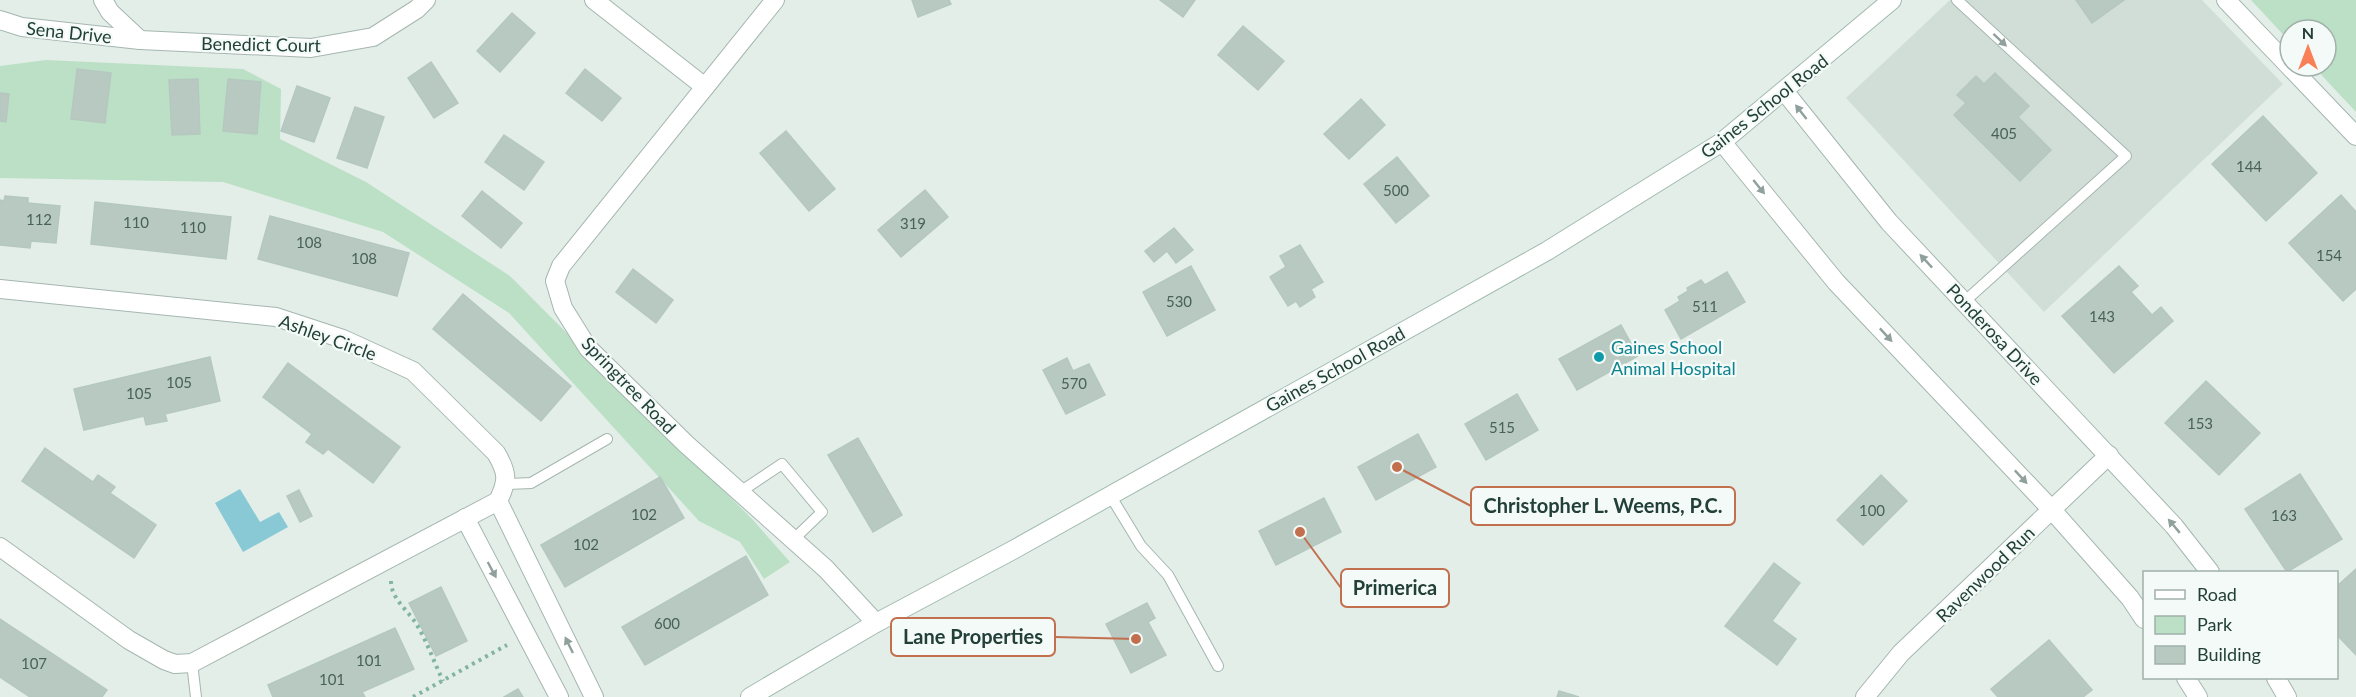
<svg xmlns="http://www.w3.org/2000/svg" width="2356" height="697" viewBox="0 0 2356 697" font-family="Lato,sans-serif">
  <style>
    .built { fill: #d1ded8 }
    .green { fill: #bbe0c5 }
    .water { fill: #89c9d5 }
    .building { fill: #b8c9c2; stroke: #b5c8c0; stroke-width: 1.5 }
    .lines { fill: none; stroke-linecap: round; stroke-linejoin: round }
    .service-casing { stroke: #a5b6b0; stroke-width: 12 }
    .minor-casing { stroke: #a5b6b0; stroke-width: 20 }
    .secondary-casing { stroke: #a1bab1; stroke-width: 20 }
    .path { stroke: #82b3a4; stroke-width: 4; stroke-dasharray: 3 4.5; stroke-linecap: butt }
    .service { stroke: #fff; stroke-width: 10 }
    .minor { stroke: #fff; stroke-width: 18 }
    .secondary { stroke: #fff; stroke-width: 18 }
    .oneway { fill: #90a09c }
    .culture-dot { fill: #0f9aa8; stroke: #f4faf7; stroke-width: 2 }
    .labels { text-anchor: middle; dominant-baseline: central; stroke-width: 4.5; stroke-linejoin: round; paint-order: stroke }
    .number-label { font-size: 15px; fill: #48625a }
    .street-label { font-size: 18px; fill: #224038; stroke: #f4faf7 }
    .culture-label { font-size: 18px; fill: #0d838f; stroke: #f4faf7; text-anchor: start }
    .leader { fill: none; stroke: #c26f4e; stroke-width: 2 }
    .callout-dot { fill: #c26f4e; stroke: #f4faf7; stroke-width: 2 }
    .callout { fill: #f4faf7; stroke: #c26f4e; stroke-width: 2 }
    .callout-label { font-size: 20px; text-anchor: middle; font-weight: bold; fill: #224038 }
  </style>
  <rect width="100%" height="100%" fill="#e3eee9"/>
  <path class="built" d="M 1950,0 L 2202,0 L 2283,84 L 2044,312 L 1846,98 Z"/>
  <g class="green">
    <path d="M 2251,0 L 2356,0 L 2356,112 L 2313,66 L 2326,66 L 2326,30 L 2290,30 L 2290,42 Z"/>
    <path d="M 46,60 L 243,69 L 281,89 L 280,139 L 366,182 L 510,276 L 753,520 L 790,562 L 764,579 L 740,542 L 699,521 L 509,313 L 383,232 L 223,182 L 0,178 L 0,66 Z"/>
  </g>
  <path class="water" d="M 240,489 L 260,522 L 279,512 L 288,527 L 243,552 L 215,503 Z"/>
  <g class="building">
    <path d="M 912,0 L 949,0 L 951,4 L 918,17 Z"/>
    <path d="M 1160,0 L 1195,0 L 1183,17 Z"/>
    <path d="M 2076,0 L 2124,0 L 2092,23 Z"/>
    <path d="M 512,13 L 535,33 L 500,72 L 477,51 Z"/>
    <path d="M 1243,26 L 1284,61 L 1258,90 L 1218,55 Z"/>
    <path d="M 431,62 L 458,103 L 434,118 L 408,78 Z"/>
    <path d="M 77,69 L 111,73 L 105,123 L 71,119 Z"/>
    <path d="M 585,69 L 621,98 L 602,121 L 566,93 Z"/>
    <path d="M 1995,73 L 2029,106 L 2018,117 L 2051,150 L 2020,181 L 1954,115 L 1966,103 L 1957,95 L 1976,76 L 1984,84 Z"/>
    <path d="M 198,79 L 200,134 L 172,135 L 169,80 Z"/>
    <path d="M 228,79 L 261,82 L 257,134 L 223,131 Z"/>
    <path d="M 297,86 L 330,98 L 314,142 L 281,131 Z"/>
    <path d="M 0,93 L 9,94 L 6,122 L 0,121 Z"/>
    <path d="M 1361,99 L 1385,125 L 1349,159 L 1324,134 Z"/>
    <path d="M 355,107 L 384,117 L 367,168 L 337,158 Z"/>
    <path d="M 2263,116 L 2317,173 L 2266,221 L 2212,164 Z"/>
    <path d="M 786,131 L 835,189 L 809,211 L 760,153 Z"/>
    <path d="M 504,135 L 544,162 L 524,190 L 485,162 Z"/>
    <path d="M 1397,157 L 1429,196 L 1396,223 L 1364,184 Z"/>
    <path d="M 925,190 L 948,217 L 901,257 L 878,230 Z"/>
    <path d="M 482,191 L 522,223 L 501,248 L 462,216 Z"/>
    <path d="M 2341,195 L 2356,212 L 2356,289 L 2343,301 L 2289,243 Z"/>
    <path d="M 5,196 L 28,198 L 28,203 L 60,206 L 56,243 L 31,241 L 30,248 L 0,245 L 0,200 L 4,201 Z"/>
    <path d="M 95,202 L 231,217 L 226,259 L 91,244 Z"/>
    <path d="M 270,216 L 409,253 L 397,296 L 258,259 Z"/>
    <path d="M 1174,228 L 1193,250 L 1176,263 L 1167,251 L 1154,262 L 1145,251 Z"/>
    <path d="M 1300,245 L 1323,282 L 1311,289 L 1315,297 L 1300,307 L 1296,301 L 1288,306 L 1270,277 L 1286,267 L 1280,256 Z"/>
    <path d="M 1191,266 L 1215,310 L 1167,336 L 1143,292 Z"/>
    <path d="M 2119,266 L 2138,286 L 2131,292 L 2152,315 L 2161,307 L 2173,321 L 2114,373 L 2062,316 Z"/>
    <path d="M 633,269 L 673,300 L 656,323 L 616,292 Z"/>
    <path d="M 1727,272 L 1745,302 L 1681,339 L 1665,310 L 1680,301 L 1678,297 L 1688,291 L 1687,288 L 1701,280 L 1705,285 Z"/>
    <path d="M 463,294 L 571,386 L 541,421 L 433,329 Z"/>
    <path d="M 1621,325 L 1638,356 L 1577,390 L 1559,359 Z"/>
    <path d="M 210,357 L 220,401 L 165,414 L 167,421 L 146,425 L 144,416 L 84,430 L 74,389 Z"/>
    <path d="M 1067,358 L 1073,371 L 1089,364 L 1105,395 L 1066,414 L 1043,370 Z"/>
    <path d="M 288,363 L 400,447 L 373,483 L 328,449 L 323,454 L 306,442 L 312,434 L 263,397 Z"/>
    <path d="M 2206,381 L 2260,433 L 2219,475 L 2165,423 Z"/>
    <path d="M 1517,394 L 1538,430 L 1486,460 L 1465,424 Z"/>
    <path d="M 1418,434 L 1436,467 L 1376,500 L 1358,467 Z"/>
    <path d="M 858,438 L 902,515 L 873,532 L 828,455 Z"/>
    <path d="M 45,448 L 93,482 L 98,475 L 115,487 L 110,493 L 156,525 L 134,558 L 22,481 Z"/>
    <path d="M 2300,474 L 2342,539 L 2287,572 L 2245,509 Z"/>
    <path d="M 1881,475 L 1907,501 L 1863,545 L 1837,520 Z"/>
    <path d="M 660,477 L 684,518 L 565,587 L 541,545 Z"/>
    <path d="M 299,490 L 312,516 L 300,522 L 287,496 Z"/>
    <path d="M 1324,498 L 1341,532 L 1276,565 L 1259,531 Z"/>
    <path d="M 746,556 L 768,595 L 645,665 L 622,627 Z"/>
    <path d="M 1774,563 L 1800,583 L 1772,621 L 1796,639 L 1777,665 L 1725,626 Z"/>
    <path d="M 2356,569 L 2356,655 L 2336,634 L 2336,587 Z"/>
    <path d="M 441,587 L 467,641 L 436,656 L 409,603 Z"/>
    <path d="M 1147,603 L 1155,618 L 1148,622 L 1166,655 L 1131,673 L 1106,624 Z"/>
    <path d="M 0,619 L 107,690 L 102,697 L 30,697 L 0,677 Z"/>
    <path d="M 395,628 L 414,669 L 362,692 L 365,697 L 273,697 L 268,685 Z"/>
    <path d="M 2049,640 L 2092,690 L 2083,697 L 1998,697 L 1991,689 Z"/>
    <path d="M 518,689 L 523,697 L 504,697 Z"/>
    <path d="M 1559,691 L 1579,697 L 1557,697 Z"/>
  </g>
  <g class="lines">
    <g class="service-casing">
      <g id="service">
        <path d="M 1957,0 L 2126,156 L 1964,302"/>
        <path d="M 507,484 L 531,483 L 607,439"/>
        <path d="M 740,492 L 782,464 L 822,512 L 794,539"/>
        <path d="M 1110,495 L 1141,546 L 1168,575 L 1218,666"/>
        <path d="M 192,663 L 196,697"/>
      </g>
    </g>
    <g class="minor-casing">
      <g id="minor">
        <path d="M 103,0 L 110,12 L 140,40"/>
        <path d="M 594,0 L 705,87"/>
        <path d="M 775,0 L 561,266 L 555,281 L 563,308 L 588,348 L 686,444 L 826,569 L 876,623"/>
        <path d="M 2226,0 L 2356,136"/>
        <path d="M 0,20 L 22,27 L 140,40 L 311,48 L 373,37 L 417,9 L 426,0"/>
        <path d="M 1785,92 L 1889,222 L 2174,526 L 2210,572"/>
        <path d="M 1722,142 L 1836,282 L 2052,510 L 2130,598 L 2144,619"/>
        <path d="M 0,289 L 276,317 L 343,339 L 413,371 L 496,453 C 508,473 508,481 498,501 L 192,663 L 175,664 L 164,660 L 129,640 L 0,547"/>
        <path d="M 498,501 L 594,697"/>
        <path d="M 465,518 L 559,697"/>
        <path d="M 2186,678 L 2198,697"/>
        <path d="M 2276,678 L 2287,697"/>
        <path d="M 1865,697 L 1901,653 L 2109,455"/>
      </g>
    </g>
    <g class="secondary-casing">
      <path id="secondary" d="M 750,697 L 876,623 L 1013,550 L 1547,251 L 1722,142 L 1892,0"/>
    </g>
    <g class="path">
      <path d="M 391,581 C 391,599 408,610 417,625 C 427,642 434,662 443,681"/>
      <path d="M 413,697 L 507,645"/>
    </g>
    <use href="#service" class="service"/>
    <use href="#minor" class="minor"/>
    <use href="#secondary" class="secondary"/>
  </g>
  <defs><path id="oneway-solid" d="M-6-.8H1V-3.2L6.5 0L1 3.2V.8H-6Z" transform="scale(1.5)"/></defs>
  <g class="oneway">
    <use href="#oneway-solid" transform="translate(2000 40) rotate(43)"/>
    <use href="#oneway-solid" transform="translate(1801 112) rotate(-128)"/>
    <use href="#oneway-solid" transform="translate(1759 187) rotate(51)"/>
    <use href="#oneway-solid" transform="translate(1926 261) rotate(-133)"/>
    <use href="#oneway-solid" transform="translate(1886 335) rotate(47)"/>
    <use href="#oneway-solid" transform="translate(2021 477) rotate(47)"/>
    <use href="#oneway-solid" transform="translate(2174 526) rotate(-130)"/>
    <use href="#oneway-solid" transform="translate(492 570) rotate(62)"/>
    <use href="#oneway-solid" transform="translate(569 645) rotate(-116)"/>
  </g>
  <circle class="culture-dot" cx="1599" cy="357" r="6"/>
  <g class="labels">
    <g class="number-label">
      <text x="2004" y="133">405</text>
      <text x="2249" y="166">144</text>
      <text x="1396" y="190">500</text>
      <text x="39" y="219">112</text>
      <text x="136" y="222">110</text>
      <text x="913" y="223">319</text>
      <text x="193" y="227">110</text>
      <text x="309" y="242">108</text>
      <text x="2329" y="255">154</text>
      <text x="364" y="258">108</text>
      <text x="1179" y="301">530</text>
      <text x="1705" y="306">511</text>
      <text x="2102" y="316">143</text>
      <text x="179" y="382">105</text>
      <text x="1074" y="383">570</text>
      <text x="139" y="393">105</text>
      <text x="2200" y="423">153</text>
      <text x="1502" y="427">515</text>
      <text x="1872" y="510">100</text>
      <text x="644" y="514">102</text>
      <text x="2284" y="515">163</text>
      <text x="586" y="544">102</text>
      <text x="667" y="623">600</text>
      <text x="369" y="660">101</text>
      <text x="34" y="663">107</text>
      <text x="332" y="679">101</text>
    </g>
    <g class="street-label">
      <text transform="translate(69 32) rotate(6)">Sena Drive</text>
      <text transform="translate(261 44) rotate(1)">Benedict Court</text>
      <text transform="translate(1764 106) rotate(-38)">Gaines School Road</text>
      <text transform="translate(1995 334) rotate(47)">Ponderosa Drive</text>
      <text transform="translate(328 337) rotate(20)">Ashley Circle</text>
      <text transform="translate(1335 369) rotate(-29)">Gaines School Road</text>
      <text transform="translate(629 385) rotate(46)">Springtree Road</text>
      <text transform="translate(1985 574) rotate(-44)">Ravenwood Run</text>
    </g>
    <g class="culture-label">
      <text x="1611" y="347">Gaines School<tspan x="1611" dy="21">Animal Hospital</tspan></text>
    </g>
  </g>
  <path class="leader" d="M1397 467L1471 506M1300 532L1341 588M1136 639L1055 637"/>
  <g class="callout-dot">
    <circle cx="1397" cy="467" r="6"/>
    <circle cx="1300" cy="532" r="6"/>
    <circle cx="1136" cy="639" r="6"/>
  </g>
  <g class="callout">
    <rect x="1471" y="487" width="264" height="38" rx="6"/>
    <rect x="1341" y="569" width="108" height="38" rx="6"/>
    <rect x="891" y="618" width="164" height="38" rx="6"/>
  </g>
  <g class="callout-label">
    <text x="1603" y="513">Christopher L. Weems, P.C.</text>
    <text x="1395" y="595">Primerica</text>
    <text x="973" y="644">Lane Properties</text>
  </g>
  <rect x="2143" y="571" width="195" height="108" fill="#f4faf7" stroke="#a0b0ab" stroke-width="1.5"/>
  <rect x="2155" y="590" width="30" height="9" fill="#ffffff" stroke="#a0b0ab" stroke-width="1.5"/>
  <text x="2197" y="601" font-size="18" fill="#224038">Road</text>
  <rect x="2155" y="616" width="30" height="18" fill="#bbe0c5" stroke="#a0b0ab" stroke-width="1.5"/>
  <text x="2197" y="631" font-size="18" fill="#224038">Park</text>
  <rect x="2155" y="646" width="30" height="18" fill="#b8c9c2" stroke="#a0b0ab" stroke-width="1.5"/>
  <text x="2197" y="661" font-size="18" fill="#224038">Building</text>
  <g transform="translate(2308 48)"><circle r="28" fill="#f4faf7" stroke="#a0b0ab" stroke-width="1.5"/>
  <path d="M0-4.5L10 22L0 15L-10 22Z" fill="#f87f56"/>
  <text y="-9" font-size="16" font-weight="bold" text-anchor="middle" fill="#224038">N</text>
  </g>
</svg>
